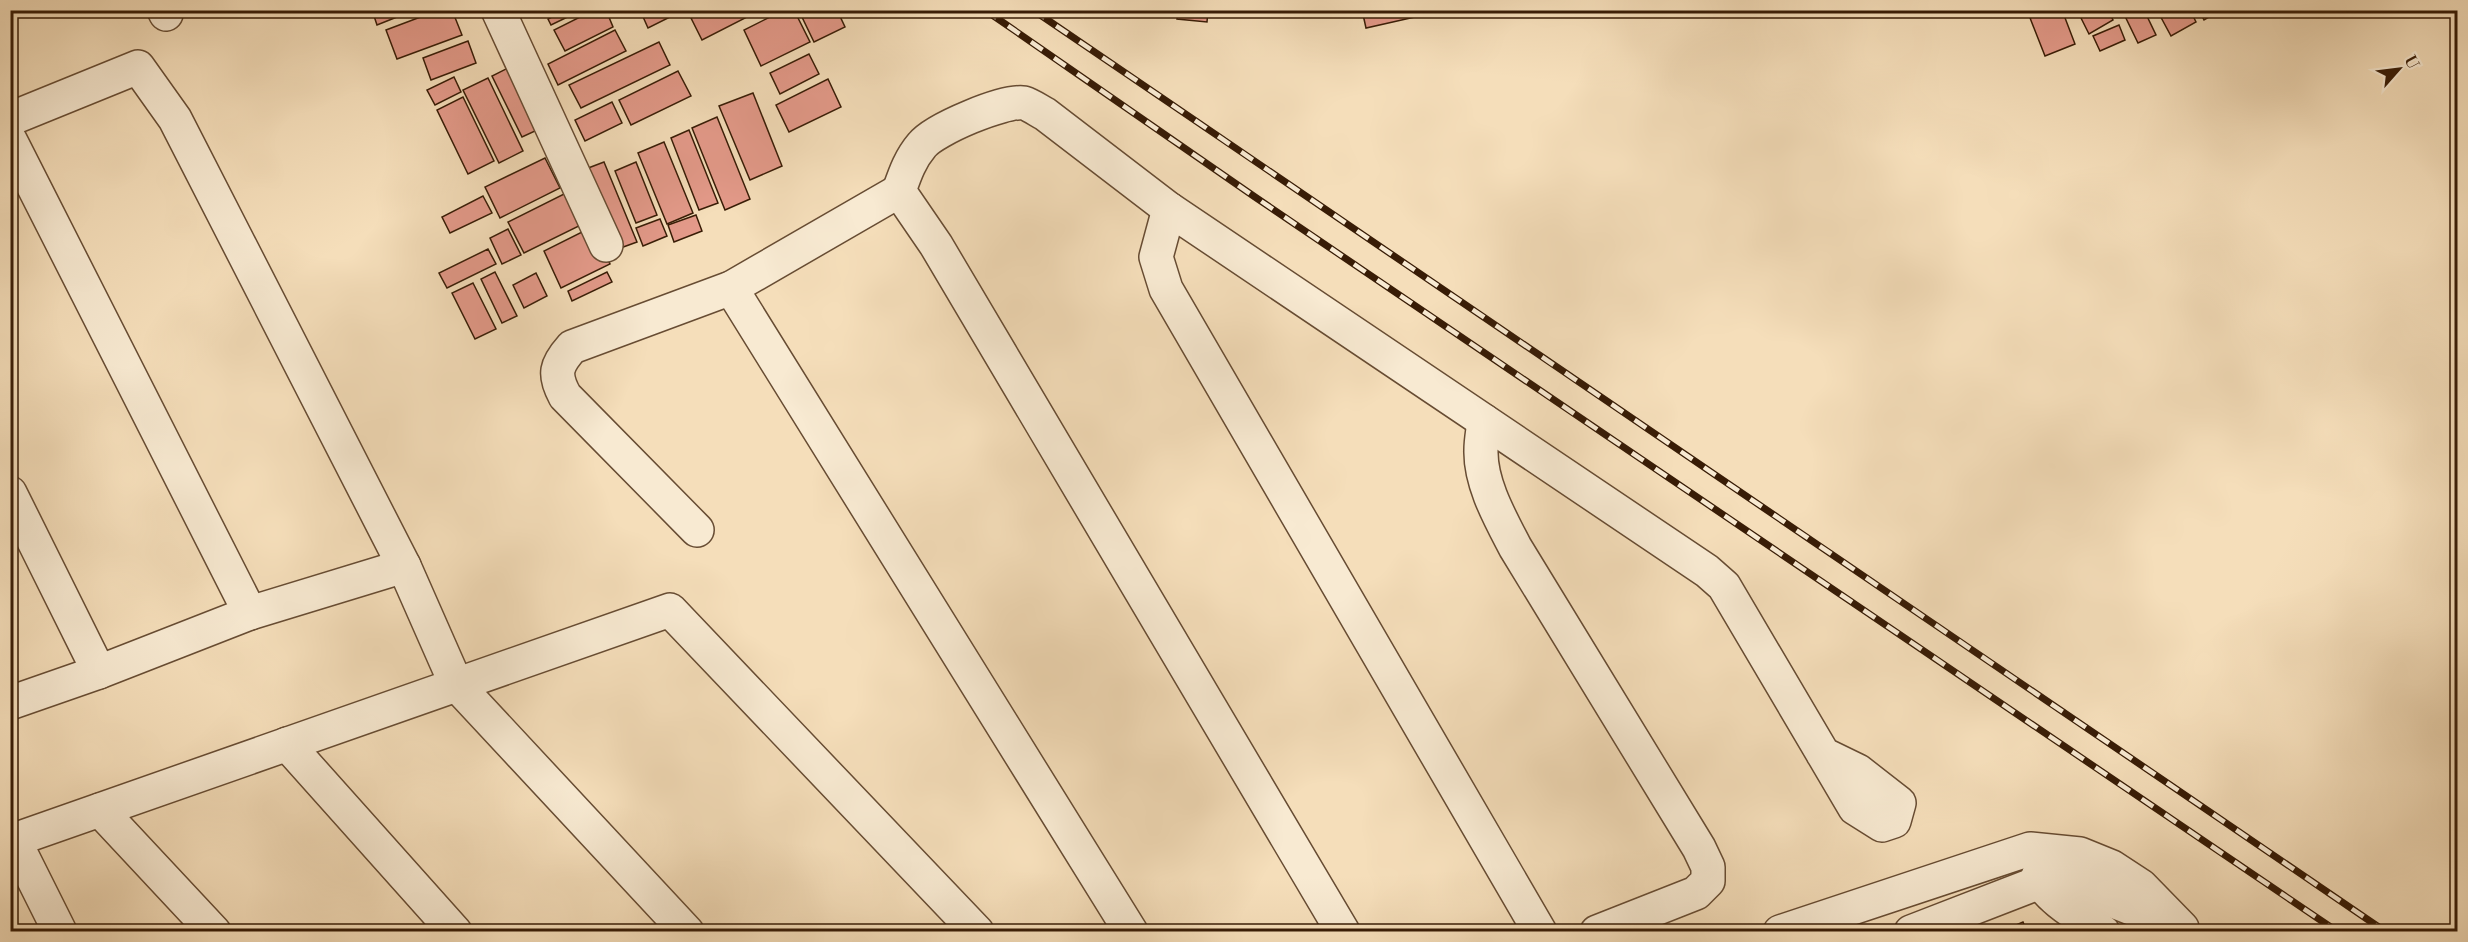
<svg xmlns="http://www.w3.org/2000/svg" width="2468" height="942" viewBox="0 0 2468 942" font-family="'Libre Bodoni',serif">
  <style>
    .building { fill: #e49a8a; stroke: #381c06; stroke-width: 1.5 }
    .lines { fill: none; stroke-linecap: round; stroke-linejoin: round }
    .minor-casing { stroke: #674c33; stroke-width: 36 }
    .minor { stroke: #f8ead2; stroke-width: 33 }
    .rail-casing { stroke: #381c06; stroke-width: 7 }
    .rail { stroke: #f8ead2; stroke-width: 4.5; stroke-dasharray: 14; stroke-linecap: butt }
  </style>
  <rect width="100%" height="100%" fill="#f5deba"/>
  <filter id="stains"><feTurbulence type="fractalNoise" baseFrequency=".00333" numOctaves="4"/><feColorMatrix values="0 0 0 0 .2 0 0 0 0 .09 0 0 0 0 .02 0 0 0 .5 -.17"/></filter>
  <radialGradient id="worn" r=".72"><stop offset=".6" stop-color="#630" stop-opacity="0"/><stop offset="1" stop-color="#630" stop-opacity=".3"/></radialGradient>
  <g class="building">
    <path d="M 372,10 L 395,10 L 397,17 L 377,25 Z"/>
    <path d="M 439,10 L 452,10 L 462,35 L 397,59 L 386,30 Z"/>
    <path d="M 565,10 L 582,10 L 551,25 L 548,19 Z"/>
    <path d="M 594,10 L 606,10 L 613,27 L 565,51 L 554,30 Z"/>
    <path d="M 640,10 L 682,10 L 682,11 L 648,28 Z"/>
    <path d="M 707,10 L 751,10 L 753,14 L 702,40 L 691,18 Z"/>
    <path d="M 784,10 L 794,10 L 810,42 L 761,66 L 744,30 Z"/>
    <path d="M 810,10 L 837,10 L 845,27 L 814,42 L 801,15 Z"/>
    <path d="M 1178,10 L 1208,10 L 1207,22 L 1177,19 Z"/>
    <path d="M 1362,10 L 1423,10 L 1424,15 L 1366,28 Z"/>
    <path d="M 2047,10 L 2062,10 L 2075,44 L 2045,56 L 2030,18 Z"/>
    <path d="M 2077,10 L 2108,10 L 2113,20 L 2089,34 Z"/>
    <path d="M 2122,10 L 2144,10 L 2156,35 L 2138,43 Z"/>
    <path d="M 2157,10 L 2190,10 L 2196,22 L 2171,36 Z"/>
    <path d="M 2199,10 L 2221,10 L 2204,20 Z"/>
    <path d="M 2119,25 L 2125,40 L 2100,51 L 2093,36 Z"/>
    <path d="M 615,30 L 626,51 L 558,85 L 548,64 Z"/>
    <path d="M 468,41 L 476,63 L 431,80 L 423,58 Z"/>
    <path d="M 659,42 L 670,65 L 581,108 L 569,85 Z"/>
    <path d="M 809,54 L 819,74 L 780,94 L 770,73 Z"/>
    <path d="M 516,64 L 546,126 L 522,137 L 492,76 Z"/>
    <path d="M 678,71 L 691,96 L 631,125 L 619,100 Z"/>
    <path d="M 454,77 L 461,92 L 435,105 L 427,90 Z"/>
    <path d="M 488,78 L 523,151 L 499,163 L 463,90 Z"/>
    <path d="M 828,79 L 841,107 L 789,132 L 776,105 Z"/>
    <path d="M 753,93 L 782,166 L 750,180 L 719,106 Z"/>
    <path d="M 463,97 L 494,161 L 468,174 L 437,110 Z"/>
    <path d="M 612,102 L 622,123 L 585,141 L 575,120 Z"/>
    <path d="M 717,117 L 750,199 L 725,210 L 692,128 Z"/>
    <path d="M 689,130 L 718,203 L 699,210 L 671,138 Z"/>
    <path d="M 664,142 L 693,213 L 667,224 L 638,153 Z"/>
    <path d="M 545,158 L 560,188 L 500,218 L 485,187 Z"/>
    <path d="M 604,162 L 637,242 L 615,250 L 583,170 Z"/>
    <path d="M 636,162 L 657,215 L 636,223 L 615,171 Z"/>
    <path d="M 570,191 L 585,223 L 524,253 L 508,222 Z"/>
    <path d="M 483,196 L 492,213 L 450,233 L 442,217 Z"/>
    <path d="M 696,215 L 702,231 L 674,242 L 668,225 Z"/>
    <path d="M 660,219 L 667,236 L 643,246 L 636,228 Z"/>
    <path d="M 592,227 L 610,264 L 561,288 L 544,251 Z"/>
    <path d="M 508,229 L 521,255 L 502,264 L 490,238 Z"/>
    <path d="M 488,249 L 496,264 L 447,288 L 439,273 Z"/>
    <path d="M 495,272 L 517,316 L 502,323 L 481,279 Z"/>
    <path d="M 607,272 L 612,282 L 572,301 L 568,291 Z"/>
    <path d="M 536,273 L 547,296 L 524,308 L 513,285 Z"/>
    <path d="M 473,283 L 496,329 L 475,339 L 452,293 Z"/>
    <path d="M 2023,922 L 2027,932 L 2000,932 Z"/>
  </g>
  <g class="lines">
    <g class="minor-casing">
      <g id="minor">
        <path d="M 164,10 L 166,14"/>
        <path d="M 498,10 L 606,245"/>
        <path d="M 10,119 L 138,67 L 175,119 L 404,566 L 456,684 L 687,932"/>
        <path d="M 10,140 L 250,613"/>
        <path d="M 1169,209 L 1156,257 L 1166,289 L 1540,932"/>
        <path d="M 731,288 L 1131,932"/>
        <path d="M 1484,421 C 1483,431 1481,440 1481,450 C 1480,483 1500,518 1515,547 L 1699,848 L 1708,867 L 1708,881 L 1696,893 L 1597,932"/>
        <path d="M 10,493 L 99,672"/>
        <path d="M 697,530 L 565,396 C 553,374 556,365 572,347 L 731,288 L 899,191"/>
        <path d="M 10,703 L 99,672 L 250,613 L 404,566"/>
        <path d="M 287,744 L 455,932"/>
        <path d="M 100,810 L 214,932"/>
        <path d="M 2038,876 C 2045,898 2084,919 2103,932"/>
        <path d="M 60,932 L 14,840 L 670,610 L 977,932"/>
        <path d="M 1343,932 L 936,245 L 899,191 C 905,174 910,159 922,145 C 935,129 1004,100 1024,103 C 1031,105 1039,111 1045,114 L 1169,209 L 1707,571 L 1724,586 L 1855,808 L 1882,825 L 1894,821 L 1899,803 L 1858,771 L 1823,754"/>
        <path d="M 1780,932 L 2030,849 L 2080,854 L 2112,867 L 2141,886 L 2182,928"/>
        <path d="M 1911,932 L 2040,882 L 2067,883 L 2174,925"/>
      </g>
    </g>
    <use href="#minor" class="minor"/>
    <g class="rail-casing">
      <g id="rail">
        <path d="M 985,10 L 1255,197 L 2338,932"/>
        <path d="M 1033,10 L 2386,932"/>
      </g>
    </g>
    <use href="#rail" class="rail"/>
  </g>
  <rect width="2468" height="942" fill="none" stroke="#f5deba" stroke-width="36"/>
  <rect x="12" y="12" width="2444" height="918" fill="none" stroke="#381c06" stroke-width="3"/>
  <rect x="18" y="18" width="2432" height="906" fill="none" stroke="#381c06" stroke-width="1.5"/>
  <g transform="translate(2399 69) rotate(62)" stroke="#f8ead2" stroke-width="4.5" paint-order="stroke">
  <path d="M0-4.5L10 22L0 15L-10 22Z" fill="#381c06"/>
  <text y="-9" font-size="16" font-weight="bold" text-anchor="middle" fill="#381c06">U</text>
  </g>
  <rect width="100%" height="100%" filter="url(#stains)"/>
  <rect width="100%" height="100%" fill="url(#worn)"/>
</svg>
